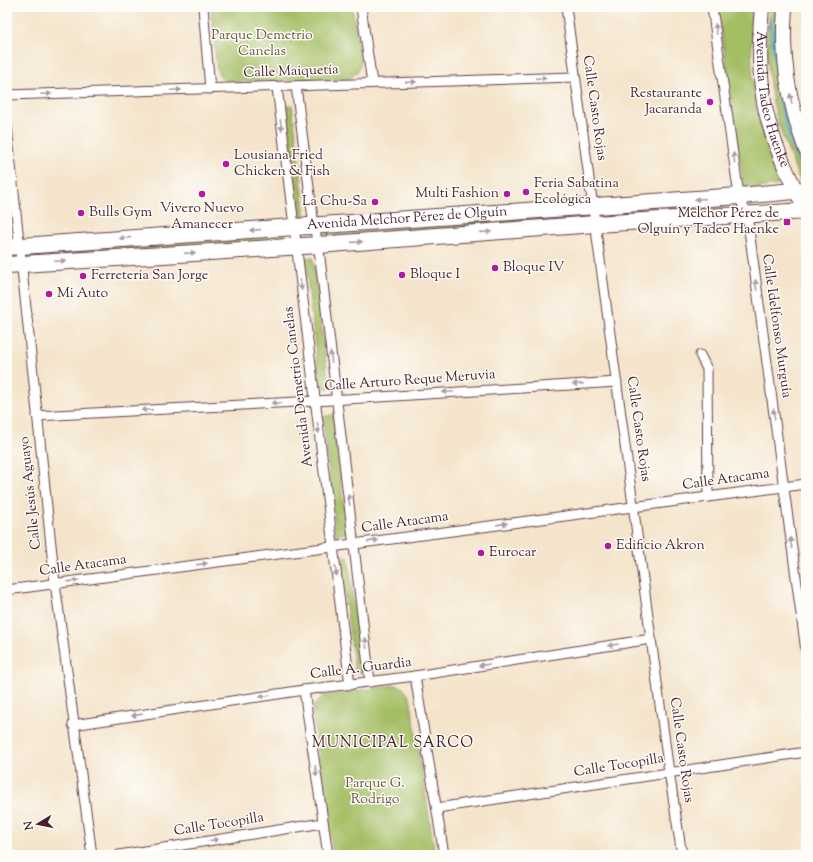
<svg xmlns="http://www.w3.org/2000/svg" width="813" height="862" viewBox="0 0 813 862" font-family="'Sorts Mill Goudy',serif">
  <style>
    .green { fill: #a4be64; stroke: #776e48 }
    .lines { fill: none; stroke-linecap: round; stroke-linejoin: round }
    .stream { stroke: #51a8ce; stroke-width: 3.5 }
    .street-casing { stroke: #643d43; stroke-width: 11 }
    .primary-casing { stroke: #643d43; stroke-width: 16 }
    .highway-casing { stroke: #643d43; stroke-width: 18 }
    .street { stroke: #fff; stroke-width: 9 }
    .primary { stroke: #fff; stroke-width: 14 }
    .highway { stroke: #fff; stroke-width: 16 }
    .oneway { fill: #ae9aa0 }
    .poi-dot { fill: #b5179e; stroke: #fdfcf7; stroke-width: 1.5 }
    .labels { text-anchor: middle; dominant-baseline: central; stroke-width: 3; stroke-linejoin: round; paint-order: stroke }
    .park-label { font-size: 14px; fill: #6a573f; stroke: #fdfcf7 }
    .street-label { font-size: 14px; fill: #4a1f2b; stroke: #fdfcf7 }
    .poi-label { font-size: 14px; fill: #4a1f2b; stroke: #fdfcf7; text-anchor: start }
    .neighbourhood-label { font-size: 15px; letter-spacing: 1px; fill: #4a1f2b; stroke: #fdfcf7 }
  </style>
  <rect width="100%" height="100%" fill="#fdfcf7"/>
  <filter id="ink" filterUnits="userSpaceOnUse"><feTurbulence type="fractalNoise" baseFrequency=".025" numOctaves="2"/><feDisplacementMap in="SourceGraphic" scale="8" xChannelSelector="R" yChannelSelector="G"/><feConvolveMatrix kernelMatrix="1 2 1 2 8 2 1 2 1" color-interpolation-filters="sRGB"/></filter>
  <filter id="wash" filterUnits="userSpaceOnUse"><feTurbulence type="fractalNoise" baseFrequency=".012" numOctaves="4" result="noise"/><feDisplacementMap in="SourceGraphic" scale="16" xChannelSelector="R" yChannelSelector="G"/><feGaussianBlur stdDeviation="0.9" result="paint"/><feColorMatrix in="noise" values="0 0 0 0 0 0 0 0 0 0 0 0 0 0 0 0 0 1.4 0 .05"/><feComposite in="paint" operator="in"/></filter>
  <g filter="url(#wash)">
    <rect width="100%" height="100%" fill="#f4e4cb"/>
    <g class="green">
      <path d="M 211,7 L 352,7 L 361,62 C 359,70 356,74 349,79 L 230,82 C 222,80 220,77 217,69 Z"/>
      <path d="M 718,7 L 753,7 C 751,43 750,79 758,115 C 762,136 771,156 779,176 L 779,181 L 777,185 C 767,186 749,193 743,184 Z"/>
      <path d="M 770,7 L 777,7 L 777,46 L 782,93 L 793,135 L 806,169 L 806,185 L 802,185 C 793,163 784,142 777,119 C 767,83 765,44 770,7 Z"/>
      <path d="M 292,105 L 306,218 L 301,218 L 286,106 Z"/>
      <path d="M 722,204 L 723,209 L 605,217 L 605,212 Z"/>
      <path d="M 581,214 L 581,219 L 326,237 L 325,232 Z"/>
      <path d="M 285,234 L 285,240 L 28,256 L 28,251 Z"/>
      <path d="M 313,257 L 329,388 L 320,389 L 305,258 Z"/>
      <path d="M 333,415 L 347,533 L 336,535 L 323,417 Z"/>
      <path d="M 348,557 L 362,672 L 355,672 L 340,558 Z"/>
      <path d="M 395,685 L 402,687 L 410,697 L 435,855 L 333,855 L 313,716 C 313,705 316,701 325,696 Z"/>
    </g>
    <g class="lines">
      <path class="stream" d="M 770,21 L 772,30 L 776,69 L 780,99 L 791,142 L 806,178"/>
    </g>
  </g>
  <g filter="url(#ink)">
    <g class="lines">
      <g class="street-casing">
        <g id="street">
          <path d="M 203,7 L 210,89"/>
          <path d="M 361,7 L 372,83"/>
          <path d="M 566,7 L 669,772 L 682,855"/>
          <path d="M 712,7 L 739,196 L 747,215 L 806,651"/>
          <path d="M 296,86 L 314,226 L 319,250 L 370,682"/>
          <path d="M 277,87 L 350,685"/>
          <path d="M 7,95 L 575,77"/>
          <path d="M 7,127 L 55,583 L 92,855"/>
          <path d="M 700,355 L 707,369 L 708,497"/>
          <path d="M 37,416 L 315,401 L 617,382"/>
          <path d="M 7,590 L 806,484"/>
          <path d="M 415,676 L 444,855"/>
          <path d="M 304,690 L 328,855"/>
          <path d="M 73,725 L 304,690 L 415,676 L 651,639"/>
          <path d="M 437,808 L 806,752"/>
          <path d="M 119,855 L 323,823"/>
        </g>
      </g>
      <g class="primary-casing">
        <g id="primary">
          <path id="s1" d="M 762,7 C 759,37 759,66 763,96 C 769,136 787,175 806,210"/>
          <path d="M 785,7 C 781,55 789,105 806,150"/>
        </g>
      </g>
      <g class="highway-casing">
        <g id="highway">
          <path id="s2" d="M 7,247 L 739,196 L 806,190"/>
          <path d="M 7,265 L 318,245 L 595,224 L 806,211"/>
        </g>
      </g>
      <use href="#street" class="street"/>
      <use href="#primary" class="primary"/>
      <use href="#highway" class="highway"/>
    </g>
    <defs><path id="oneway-solid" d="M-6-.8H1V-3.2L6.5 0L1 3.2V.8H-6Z"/></defs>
    <g class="oneway">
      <use href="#oneway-solid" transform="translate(716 29) rotate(-98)"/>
      <use href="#oneway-solid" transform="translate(541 78) rotate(-2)"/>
      <use href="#oneway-solid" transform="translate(411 82) rotate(-2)"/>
      <use href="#oneway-solid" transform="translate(176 90) rotate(-2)"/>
      <use href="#oneway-solid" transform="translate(46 94) rotate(-2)"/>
      <use href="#oneway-solid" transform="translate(791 99) rotate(-100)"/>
      <use href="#oneway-solid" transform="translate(281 125) rotate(83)"/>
      <use href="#oneway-solid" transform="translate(734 158) rotate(-98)"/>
      <use href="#oneway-solid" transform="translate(700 199) rotate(176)"/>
      <use href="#oneway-solid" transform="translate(255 230) rotate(176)"/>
      <use href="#oneway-solid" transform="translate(486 232) rotate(-4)"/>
      <use href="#oneway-solid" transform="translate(125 238) rotate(176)"/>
      <use href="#oneway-solid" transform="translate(357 242) rotate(-4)"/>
      <use href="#oneway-solid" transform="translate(190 253) rotate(-4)"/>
      <use href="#oneway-solid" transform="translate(60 261) rotate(-4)"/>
      <use href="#oneway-solid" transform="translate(301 285) rotate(83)"/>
      <use href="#oneway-solid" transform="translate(756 285) rotate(-98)"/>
      <use href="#oneway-solid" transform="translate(331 357) rotate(-97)"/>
      <use href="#oneway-solid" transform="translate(578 384) rotate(177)"/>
      <use href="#oneway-solid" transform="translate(448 392) rotate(177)"/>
      <use href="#oneway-solid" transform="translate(277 403) rotate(177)"/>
      <use href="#oneway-solid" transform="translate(147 410) rotate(177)"/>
      <use href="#oneway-solid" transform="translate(774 414) rotate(-98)"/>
      <use href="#oneway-solid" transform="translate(318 428) rotate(83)"/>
      <use href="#oneway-solid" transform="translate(349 500) rotate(-97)"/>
      <use href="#oneway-solid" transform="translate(502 524) rotate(-8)"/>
      <use href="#oneway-solid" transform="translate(373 541) rotate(-8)"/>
      <use href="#oneway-solid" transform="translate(791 543) rotate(-98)"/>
      <use href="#oneway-solid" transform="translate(202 564) rotate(-8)"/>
      <use href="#oneway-solid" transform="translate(336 571) rotate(83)"/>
      <use href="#oneway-solid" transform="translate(73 581) rotate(-8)"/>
      <use href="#oneway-solid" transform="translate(366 643) rotate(-97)"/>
      <use href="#oneway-solid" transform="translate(613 645) rotate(171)"/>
      <use href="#oneway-solid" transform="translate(484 665) rotate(171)"/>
      <use href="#oneway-solid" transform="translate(265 696) rotate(172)"/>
      <use href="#oneway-solid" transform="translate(137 715) rotate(172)"/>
      <use href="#oneway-solid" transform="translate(316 771) rotate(82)"/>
      <use href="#oneway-solid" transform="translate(213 840) rotate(-9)"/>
    </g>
  </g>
  <g class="poi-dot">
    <circle cx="710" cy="102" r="4"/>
    <circle cx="226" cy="164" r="4"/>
    <circle cx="526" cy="192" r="4"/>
    <circle cx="202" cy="194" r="4"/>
    <circle cx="507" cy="194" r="4"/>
    <circle cx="375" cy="202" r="4"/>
    <circle cx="81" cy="213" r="4"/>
    <rect x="783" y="218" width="8" height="8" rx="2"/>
    <circle cx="495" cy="268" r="4"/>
    <circle cx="402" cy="275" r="4"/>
    <circle cx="83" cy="276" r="4"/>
    <circle cx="49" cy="294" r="4"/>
    <circle cx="608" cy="546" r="4"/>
    <circle cx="481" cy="553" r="4"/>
  </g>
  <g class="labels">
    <g class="park-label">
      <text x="262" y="36">Parque Demetrio<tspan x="262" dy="16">Canelas</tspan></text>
      <text x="375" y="784">Parque G.<tspan x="375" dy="16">Rodrigo</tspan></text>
    </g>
    <g class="street-label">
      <text transform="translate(291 72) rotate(-2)">Calle Maiquetía</text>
      <text stroke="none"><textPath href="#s1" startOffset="94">Avenida Tadeo Haenke</textPath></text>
      <text transform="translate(594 108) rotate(82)">Calle Casto Rojas</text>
      <text stroke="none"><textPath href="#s2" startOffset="401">Avenida Melchor Pérez de Olguín</textPath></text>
      <text transform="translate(776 326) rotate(82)">Calle Idelfonso Murguía</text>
      <text transform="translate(410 381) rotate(-4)">Calle Arturo Reque Meruvia</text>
      <text transform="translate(299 387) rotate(-97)">Avenida Demetrio Canelas</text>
      <text transform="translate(638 429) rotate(82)">Calle Casto Rojas</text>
      <text transform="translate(726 480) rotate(-8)">Calle Atacama</text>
      <text transform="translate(31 493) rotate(-96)">Calle Jesús Aguayo</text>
      <text transform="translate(405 523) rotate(-8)">Calle Atacama</text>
      <text transform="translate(83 566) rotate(-8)">Calle Atacama</text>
      <text transform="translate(361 669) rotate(-7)">Calle A. Guardia</text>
      <text transform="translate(681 750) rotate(82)">Calle Casto Rojas</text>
      <text transform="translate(619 766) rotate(-9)">Calle Tocopilla</text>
      <text transform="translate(219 825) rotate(-9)">Calle Tocopilla</text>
    </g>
    <g class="poi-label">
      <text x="702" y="94" text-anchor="end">Restaurante<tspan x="702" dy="16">Jacaranda</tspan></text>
      <text x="234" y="156">Lousiana Fried<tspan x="234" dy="16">Chicken &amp; Fish</tspan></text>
      <text x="534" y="184">Feria Sabatina<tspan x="534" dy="16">Ecológica</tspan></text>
      <text x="499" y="194" text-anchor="end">Multi Fashion</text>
      <text x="367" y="202" text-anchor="end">La Chu-Sa</text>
      <text x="202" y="209" text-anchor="middle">Vivero Nuevo<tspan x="202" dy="16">Amanecer</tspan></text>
      <text x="89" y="213">Bulls Gym</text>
      <text x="779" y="214" text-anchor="end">Melchor Pérez de<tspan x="779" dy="16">Olguín y Tadeo Haenke</tspan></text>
      <text x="503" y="268">Bloque IV</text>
      <text x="410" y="275">Bloque I</text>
      <text x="91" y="276">Ferretería San Jorge</text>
      <text x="57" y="294">Mi Auto</text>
      <text x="616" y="546">Edificio Akron</text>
      <text x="489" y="553">Eurocar</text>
    </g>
    <g class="neighbourhood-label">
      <text x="393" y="743">MUNICIPAL SARCO</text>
    </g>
  </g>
  <rect width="813" height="862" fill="none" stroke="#fdfcf7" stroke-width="24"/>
  <g transform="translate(38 824) rotate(260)" stroke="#fdfcf7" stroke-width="3" paint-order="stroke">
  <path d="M0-3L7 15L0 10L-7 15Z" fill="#4a1f2b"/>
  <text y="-6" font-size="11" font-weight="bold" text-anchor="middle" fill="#4a1f2b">N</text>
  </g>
</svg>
